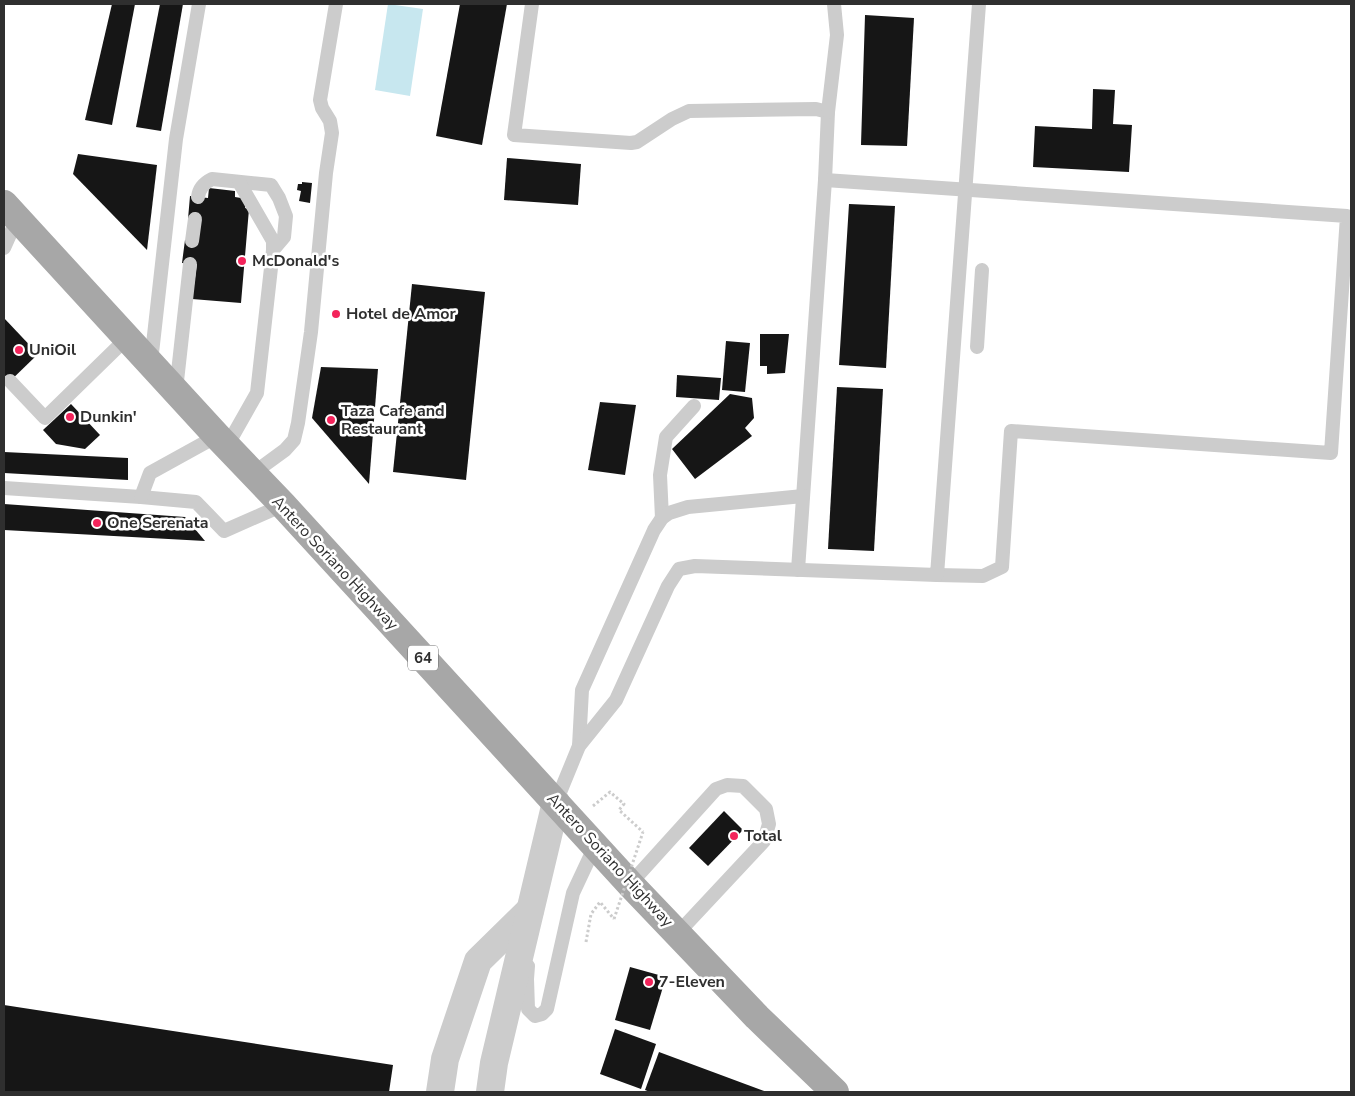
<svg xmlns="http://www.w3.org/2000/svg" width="1355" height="1096" viewBox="0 0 1355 1096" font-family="'Nunito Sans',sans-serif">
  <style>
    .water { fill: #c7e7ef }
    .building { fill: #161616 }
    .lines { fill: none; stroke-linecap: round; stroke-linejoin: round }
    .path { stroke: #ccc; stroke-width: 3; stroke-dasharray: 2.5 2.5; stroke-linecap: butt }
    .lane { stroke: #ccc; stroke-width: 14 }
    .street { stroke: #ccc; stroke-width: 28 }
    .primary { stroke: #a7a7a7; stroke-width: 28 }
    .path-bridge { stroke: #ccc; stroke-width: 3; stroke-dasharray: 2.5 2.5; stroke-linecap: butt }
    .poi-dot { fill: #f3245b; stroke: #fff; stroke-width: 2 }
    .labels { text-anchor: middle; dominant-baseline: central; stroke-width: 5; stroke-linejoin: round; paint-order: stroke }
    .shield { fill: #fff; stroke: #6d6d6d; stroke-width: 1 }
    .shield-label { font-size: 15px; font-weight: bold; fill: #2f2f2f }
    .poi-label { font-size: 16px; font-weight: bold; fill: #2f2f2f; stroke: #fff; text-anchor: start }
    .street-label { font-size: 16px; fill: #2f2f2f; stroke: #fff }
  </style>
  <rect width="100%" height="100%" fill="#fff"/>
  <path class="water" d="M 388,4 L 423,9 L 410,96 L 375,90 Z"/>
  <g class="building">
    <path d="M 112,4 L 135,4 L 112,125 L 85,120 Z"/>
    <path d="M 160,4 L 183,4 L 161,131 L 136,127 Z"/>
    <path d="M 460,4 L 507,4 L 482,145 L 436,136 Z"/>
    <path d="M 865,15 L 914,18 L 907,146 L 861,145 Z"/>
    <path d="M 1093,89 L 1115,90 L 1113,124 L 1132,125 L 1129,172 L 1033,167 L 1035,126 L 1092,129 Z"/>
    <path d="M 78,154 L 157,165 L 147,250 L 73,174 Z"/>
    <path d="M 507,158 L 581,164 L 578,205 L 504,200 Z"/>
    <path d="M 302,182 L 312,183 L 310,203 L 299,201 L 301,191 L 297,190 L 298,184 L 302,184 Z"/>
    <path d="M 209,188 L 235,191 L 235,197 L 247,199 L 245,208 L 249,209 L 241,303 L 192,299 L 197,264 L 182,263 L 185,240 L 197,242 L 200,220 L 188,219 L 190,196 L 208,198 Z"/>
    <path d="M 849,204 L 895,206 L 886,368 L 839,365 Z"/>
    <path d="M 412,284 L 485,292 L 466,480 L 393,472 Z"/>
    <path d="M 4,318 L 38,354 L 4,387 Z"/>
    <path d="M 760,334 L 789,334 L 785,373 L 767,374 L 767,366 L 760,366 Z"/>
    <path d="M 726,341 L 750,343 L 745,392 L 722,390 Z"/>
    <path d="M 321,367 L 378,369 L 369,484 L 312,418 Z"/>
    <path d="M 677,375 L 721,378 L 719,400 L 676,397 Z"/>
    <path d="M 837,387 L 883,389 L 874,551 L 828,549 Z"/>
    <path d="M 730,394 L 752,398 L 754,418 L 745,428 L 752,436 L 695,479 L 672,449 Z"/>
    <path d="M 600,402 L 636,405 L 625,475 L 588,470 Z"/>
    <path d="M 71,404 L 100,435 L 85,449 L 56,444 L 43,430 Z"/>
    <path d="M 4,452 L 128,458 L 128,480 L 4,473 Z"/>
    <path d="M 4,504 L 185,517 L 205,541 L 4,530 Z"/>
    <path d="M 724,811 L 743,830 L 708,866 L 689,848 Z"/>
    <path d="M 630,967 L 666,977 L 650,1030 L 615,1020 Z"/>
    <path d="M 4,1005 L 393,1065 L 389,1092 L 4,1092 Z"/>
    <path d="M 615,1029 L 656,1044 L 641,1089 L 600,1074 Z"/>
    <path d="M 659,1052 L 767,1092 L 650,1092 L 645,1090 Z"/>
  </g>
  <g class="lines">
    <g class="path">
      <path d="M 593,806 L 610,792 L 624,804 L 619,810 L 643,832"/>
      <path d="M 586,942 L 591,914 L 600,902 L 614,919"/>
    </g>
    <g class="lane">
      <path d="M 532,4 L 514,135 L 631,143 L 637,142 L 672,119 L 689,111 L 816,109 L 828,112 L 825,180"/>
      <path d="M 828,112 L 837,35 L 834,4"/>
      <path d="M 198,197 C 199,188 204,183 212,179 L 271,185 L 279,198 L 286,216 L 284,237 L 273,250"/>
      <path d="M 192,241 L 195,219"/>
      <path d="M 4,248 L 17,219"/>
      <path d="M 977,347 L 982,270"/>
      <path d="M 151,362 L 176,139 L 199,4"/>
      <path d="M 10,381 L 45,418 L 127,338"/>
      <path d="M 176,390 L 190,264"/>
      <path d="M 227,446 L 257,393 L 273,250 L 273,241 L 239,182"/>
      <path d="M 252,474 L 285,450 L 294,440 L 298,423 L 311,332 L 326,173 L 332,133 L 330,121 L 322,108 L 320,100 L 336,4"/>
      <path d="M 4,488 L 141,497 L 196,502 L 224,531 L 283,505"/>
      <path d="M 141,497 L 150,473 L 217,436"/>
      <path d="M 662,518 L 660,475 L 666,437 L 694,406"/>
      <path d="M 798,570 L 825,180 L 1347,216 L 1331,453 L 1011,431 L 1002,567 L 983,576 L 937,575"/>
      <path d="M 579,746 L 582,690 L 654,530 L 662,518 L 669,513 L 688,507 L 803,496"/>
      <path d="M 556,802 L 579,746 L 616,700 L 668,586 L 679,569 L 695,566 L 937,575 L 979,4"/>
      <path d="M 630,884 L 716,789 L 727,785 L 743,786 L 766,809 L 769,824 L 764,841 L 678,933"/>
      <path d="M 528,966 L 527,979 L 528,1009 L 535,1016 L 542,1014 L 547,1009 L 573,893 L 595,846"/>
    </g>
    <g class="street">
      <path d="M 440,1092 L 445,1059 L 478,961 L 530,910"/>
      <path d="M 490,1092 L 494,1063 L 556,802"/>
    </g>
    <path class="primary" d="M 4,204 L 217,436 L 283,505 L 630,884 L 757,1017 L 835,1092"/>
    <path class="path-bridge" d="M 614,919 L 643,832"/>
  </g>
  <g class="poi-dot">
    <circle cx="242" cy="261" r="5"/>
    <circle cx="336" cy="314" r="5"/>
    <circle cx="19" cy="350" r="5"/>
    <circle cx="70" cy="417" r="5"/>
    <circle cx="331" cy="420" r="5"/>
    <circle cx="97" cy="523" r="5"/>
    <circle cx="734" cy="836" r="5"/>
    <circle cx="649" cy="982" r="5"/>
  </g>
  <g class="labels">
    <rect class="shield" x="408" y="645.5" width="30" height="25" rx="4"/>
    <g class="shield-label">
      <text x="423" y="658">64</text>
    </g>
    <g class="poi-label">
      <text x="252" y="261">McDonald's</text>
      <text x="346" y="314">Hotel de Amor</text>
      <text x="29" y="350">UniOil</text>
      <text x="341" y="411">Taza Cafe and<tspan x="341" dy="18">Restaurant</tspan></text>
      <text x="80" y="417">Dunkin'</text>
      <text x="107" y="523">One Serenata</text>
      <text x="744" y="836">Total</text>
      <text x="659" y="982">7-Eleven</text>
    </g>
    <g class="street-label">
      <text transform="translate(335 563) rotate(47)">Antero Soriano Highway</text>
      <text transform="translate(610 860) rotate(47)">Antero Soriano Highway</text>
    </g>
  </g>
  <rect width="1355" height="1096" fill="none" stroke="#2f2f2f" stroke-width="10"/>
</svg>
